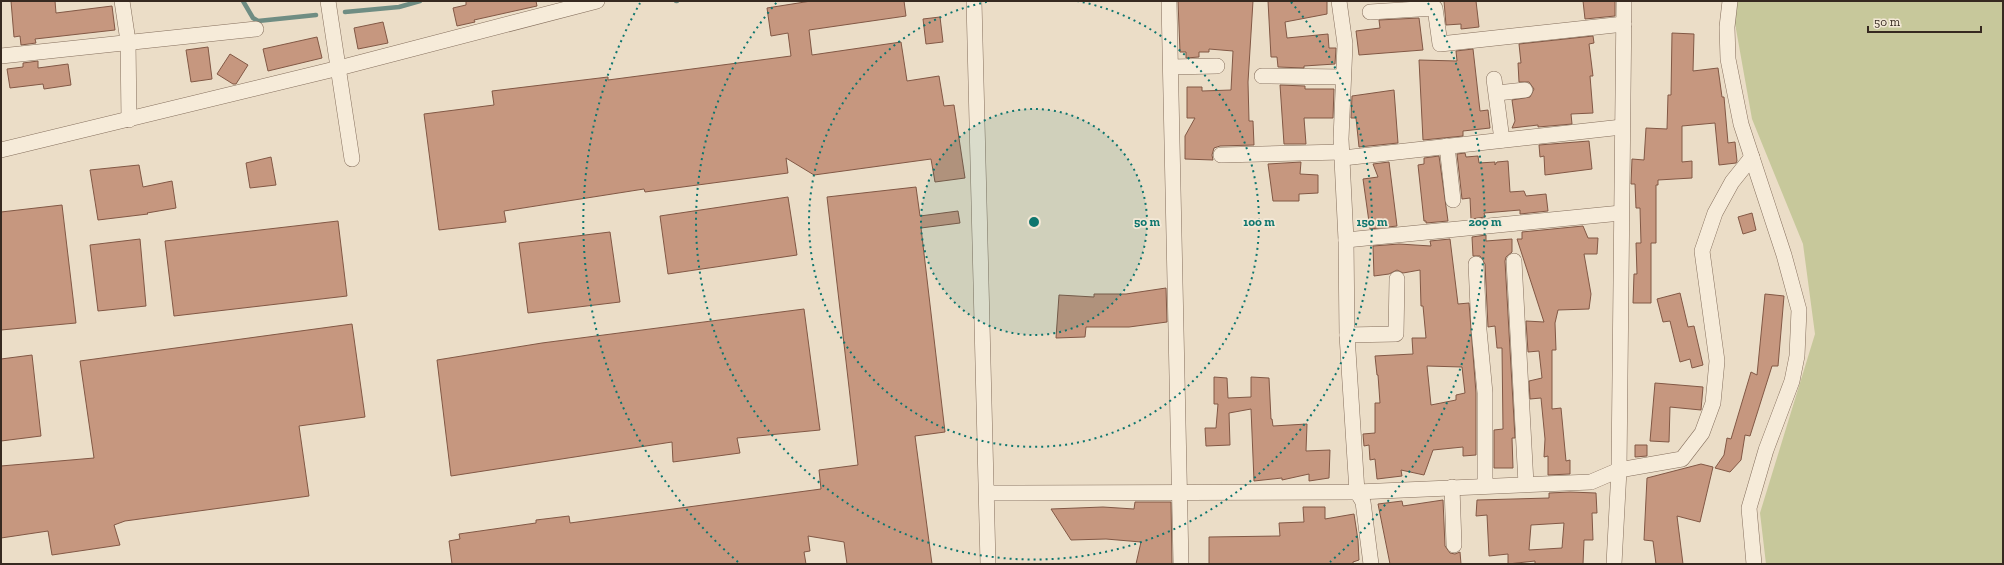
<svg xmlns="http://www.w3.org/2000/svg" width="2004" height="565" viewBox="0 0 2004 565" font-family="'Zilla Slab',serif">
  <style>
    .green { fill: #c7c89b }
    .lines { fill: none; stroke-linecap: round; stroke-linejoin: round }
    .stream { stroke: #6f8d83; stroke-width: 4.5 }
    .building { fill: #c6977f; stroke: #825845; fill-rule: evenodd }
    .minor-casing { stroke: #856f5d; stroke-width: 16 }
    .minor { stroke: #f6ebd9; stroke-width: 15 }
    .ring { fill: none; stroke: #0f766e; stroke-width: 2; stroke-dasharray: 2 4 }
    .centre { fill: #0f766e; stroke: #f3e8d6; stroke-width: 2 }
    .ring-label { font-size: 12px; text-anchor: middle; font-weight: bold; fill: #0f766e; stroke: #f3e8d6; stroke-width: 3.5; stroke-linejoin: round; paint-order: stroke }
  </style>
  <rect width="100%" height="100%" fill="#ebddc7"/>
  <path class="green" d="M 1731,1 L 2003,1 L 2003,564 L 1766,564 L 1760,513 L 1815,334 L 1803,244 L 1752,119 Z"/>
  <g class="lines">
    <g class="stream">
      <path d="M 243,1 L 253,18 L 258,21 L 316,15"/>
      <path d="M 676,1 L 677,1"/>
      <path d="M 345,12 L 399,7 L 420,1"/>
    </g>
  </g>
  <g class="building">
    <path d="M 11,1 L 55,1 L 56,13 L 112,6 L 115,30 L 35,39 L 36,43 L 21,45 L 20,36 L 14,37 Z"/>
    <path d="M 466,1 L 536,1 L 537,6 L 474,20 L 475,22 L 457,26 L 453,8 L 466,5 Z"/>
    <path d="M 811,1 L 904,1 L 906,16 L 809,30 L 812,55 L 901,42 L 907,81 L 939,76 L 944,106 L 954,105 L 965,178 L 935,182 L 931,159 L 814,175 L 786,158 L 788,173 L 645,192 L 644,189 L 504,211 L 506,222 L 439,230 L 424,114 L 494,105 L 492,91 L 608,77 L 608,80 L 791,56 L 788,33 L 771,36 L 767,8 Z"/>
    <path d="M 1178,1 L 1253,1 L 1248,82 L 1249,121 L 1253,121 L 1254,145 L 1220,146 L 1214,148 L 1212,155 L 1213,160 L 1185,159 L 1185,136 L 1195,118 L 1187,118 L 1187,87 L 1202,87 L 1202,91 L 1231,90 L 1233,51 L 1209,49 L 1209,52 L 1199,52 L 1199,57 L 1186,58 L 1186,52 L 1180,52 Z"/>
    <path d="M 1268,1 L 1327,1 L 1327,14 L 1285,22 L 1287,38 L 1328,34 L 1329,48 L 1336,48 L 1335,64 L 1304,66 L 1304,68 L 1278,67 L 1277,57 L 1271,57 Z"/>
    <path d="M 1444,1 L 1476,1 L 1479,27 L 1461,29 L 1461,24 L 1446,25 Z"/>
    <path d="M 1583,1 L 1615,1 L 1615,16 L 1585,19 Z"/>
    <path d="M 940,17 L 943,42 L 926,44 L 923,19 Z"/>
    <path d="M 1419,18 L 1423,50 L 1359,55 L 1356,31 L 1380,28 L 1379,20 Z"/>
    <path d="M 383,22 L 388,43 L 358,49 L 354,28 Z"/>
    <path d="M 1672,33 L 1694,34 L 1693,71 L 1718,68 L 1722,97 L 1724,97 L 1728,143 L 1735,142 L 1737,161 L 1736,163 L 1719,165 L 1715,123 L 1682,126 L 1682,162 L 1692,161 L 1692,178 L 1658,180 L 1658,185 L 1656,185 L 1656,243 L 1651,243 L 1651,303 L 1633,303 L 1634,274 L 1637,274 L 1636,243 L 1641,243 L 1640,208 L 1636,208 L 1635,184 L 1631,184 L 1632,159 L 1644,160 L 1646,128 L 1667,129 L 1668,95 L 1671,95 Z"/>
    <path d="M 1593,36 L 1594,43 L 1589,44 L 1593,76 L 1590,76 L 1593,113 L 1571,114 L 1572,124 L 1538,127 L 1538,125 L 1512,128 L 1515,121 L 1512,100 L 1530,97 L 1534,89 L 1529,82 L 1519,82 L 1518,63 L 1521,63 L 1519,44 Z"/>
    <path d="M 317,37 L 322,58 L 268,71 L 263,49 Z"/>
    <path d="M 208,47 L 212,79 L 191,82 L 186,50 Z"/>
    <path d="M 1473,49 L 1480,111 L 1488,110 L 1490,128 L 1463,131 L 1463,136 L 1423,140 L 1419,60 L 1457,61 L 1456,51 Z"/>
    <path d="M 230,54 L 248,65 L 236,84 L 233,84 L 217,74 Z"/>
    <path d="M 38,61 L 38,68 L 68,64 L 71,85 L 44,89 L 43,84 L 10,88 L 7,69 L 23,67 L 23,63 Z"/>
    <path d="M 1280,85 L 1305,86 L 1305,89 L 1334,89 L 1333,118 L 1304,118 L 1306,144 L 1284,144 Z"/>
    <path d="M 1394,90 L 1398,143 L 1359,147 L 1356,118 L 1351,118 L 1352,96 Z"/>
    <path d="M 1589,141 L 1592,169 L 1545,175 L 1544,156 L 1540,157 L 1539,145 Z"/>
    <path d="M 1465,153 L 1466,157 L 1478,156 L 1479,163 L 1495,162 L 1495,165 L 1497,162 L 1508,161 L 1510,192 L 1524,191 L 1526,196 L 1546,194 L 1548,211 L 1520,214 L 1520,210 L 1484,213 L 1485,217 L 1471,219 L 1470,198 L 1462,199 L 1457,154 Z"/>
    <path d="M 1439,156 L 1448,221 L 1426,223 L 1426,221 L 1424,221 L 1418,165 L 1424,164 L 1424,158 Z"/>
    <path d="M 271,157 L 276,185 L 250,188 L 246,163 Z"/>
    <path d="M 1301,162 L 1300,174 L 1318,175 L 1318,193 L 1299,194 L 1299,201 L 1273,201 L 1268,164 Z"/>
    <path d="M 1389,162 L 1397,226 L 1370,229 L 1363,179 L 1378,177 L 1373,164 Z"/>
    <path d="M 139,165 L 143,187 L 172,181 L 176,208 L 147,213 L 148,214 L 98,220 L 90,170 Z"/>
    <path d="M 916,187 L 920,216 L 958,211 L 960,223 L 921,228 L 945,432 L 915,436 L 932,564 L 847,564 L 844,542 L 808,536 L 810,551 L 804,552 L 806,564 L 452,564 L 449,541 L 460,539 L 459,534 L 536,523 L 536,520 L 569,516 L 570,523 L 821,489 L 819,470 L 858,465 L 827,197 Z"/>
    <path d="M 788,197 L 797,255 L 668,274 L 660,216 Z"/>
    <path d="M 62,205 L 76,323 L 1,330 L 1,212 Z"/>
    <path d="M 1752,213 L 1756,230 L 1743,234 L 1738,217 Z"/>
    <path d="M 338,221 L 347,296 L 174,316 L 165,241 Z"/>
    <path d="M 1583,226 L 1588,238 L 1598,238 L 1597,254 L 1584,254 L 1591,294 L 1589,309 L 1558,310 L 1555,323 L 1556,350 L 1552,350 L 1552,409 L 1561,408 L 1566,461 L 1570,460 L 1570,474 L 1548,475 L 1548,456 L 1544,457 L 1545,439 L 1541,398 L 1530,399 L 1529,381 L 1542,378 L 1539,351 L 1528,352 L 1526,321 L 1544,322 L 1517,239 L 1522,239 L 1522,232 Z"/>
    <path d="M 610,232 L 620,302 L 528,313 L 519,243 Z"/>
    <path d="M 1486,235 L 1486,241 L 1512,239 L 1512,252 L 1506,257 L 1505,261 L 1515,438 L 1512,438 L 1513,468 L 1494,468 L 1494,430 L 1503,429 L 1502,348 L 1497,348 L 1495,326 L 1488,327 L 1485,264 L 1480,256 L 1473,256 L 1472,237 Z"/>
    <path d="M 140,239 L 146,306 L 98,311 L 90,245 Z"/>
    <path d="M 1450,239 L 1458,304 L 1469,303 L 1476,393 L 1476,455 L 1463,456 L 1463,447 L 1433,450 L 1424,475 L 1401,470 L 1402,476 L 1377,479 L 1375,459 L 1370,460 L 1369,445 L 1364,446 L 1363,434 L 1375,433 L 1375,403 L 1380,403 L 1378,375 L 1377,375 L 1375,356 L 1413,354 L 1412,338 L 1426,338 L 1423,306 L 1421,306 L 1420,270 L 1403,273 L 1397,270 L 1389,274 L 1374,276 L 1373,246 L 1399,244 L 1431,246 L 1430,241 ZM 1427,366 L 1462,367 L 1465,393 L 1456,395 L 1456,400 L 1431,405 Z"/>
    <path d="M 1166,288 L 1167,322 L 1129,327 L 1086,327 L 1085,337 L 1056,338 L 1059,295 L 1094,297 L 1094,294 L 1126,294 Z"/>
    <path d="M 1680,293 L 1688,327 L 1694,326 L 1703,365 L 1692,368 L 1690,359 L 1680,362 L 1670,321 L 1663,322 L 1657,299 Z"/>
    <path d="M 1765,294 L 1784,296 L 1778,366 L 1772,366 L 1750,436 L 1745,435 L 1741,460 L 1730,472 L 1715,468 L 1724,455 L 1727,438 L 1731,439 L 1751,372 L 1757,375 Z"/>
    <path d="M 804,309 L 820,430 L 737,438 L 740,453 L 673,462 L 672,442 L 451,476 L 437,360 L 542,343 Z"/>
    <path d="M 352,324 L 365,417 L 299,426 L 309,496 L 125,521 L 114,525 L 120,545 L 52,555 L 48,531 L 1,538 L 1,466 L 94,458 L 80,361 Z"/>
    <path d="M 32,355 L 41,436 L 1,441 L 1,359 Z"/>
    <path d="M 1214,377 L 1227,378 L 1228,398 L 1251,397 L 1251,377 L 1269,378 L 1271,419 L 1272,419 L 1273,426 L 1307,424 L 1306,451 L 1330,450 L 1329,478 L 1309,481 L 1309,474 L 1282,480 L 1282,478 L 1254,481 L 1251,409 L 1229,413 L 1230,445 L 1206,446 L 1205,428 L 1216,428 L 1218,404 L 1214,404 Z"/>
    <path d="M 1655,383 L 1703,387 L 1701,410 L 1670,407 L 1669,442 L 1650,441 Z"/>
    <path d="M 1635,445 L 1647,445 L 1647,456 L 1635,457 Z"/>
    <path d="M 1701,464 L 1713,467 L 1700,522 L 1677,516 L 1683,564 L 1656,564 L 1653,541 L 1644,540 L 1647,478 Z"/>
    <path d="M 1570,492 L 1596,493 L 1597,513 L 1592,513 L 1593,540 L 1584,540 L 1583,564 L 1535,564 L 1535,561 L 1508,564 L 1508,554 L 1489,556 L 1487,515 L 1476,516 L 1477,500 L 1549,498 L 1549,493 ZM 1564,523 L 1562,548 L 1529,550 L 1531,525 Z"/>
    <path d="M 1443,500 L 1445,546 L 1450,553 L 1455,554 L 1460,552 L 1461,564 L 1390,564 L 1378,504 L 1402,501 L 1403,506 Z"/>
    <path d="M 1135,502 L 1171,502 L 1172,564 L 1136,564 L 1141,542 L 1106,539 L 1071,540 L 1051,509 L 1103,507 L 1134,509 Z"/>
    <path d="M 1303,507 L 1325,507 L 1325,519 L 1354,514 L 1358,540 L 1359,560 L 1353,562 L 1353,564 L 1209,564 L 1209,537 L 1280,536 L 1279,523 L 1304,522 Z"/>
  </g>
  <g class="lines">
    <g class="minor-casing">
      <g id="minor">
        <path d="M 122,1 L 128,41 L 129,120"/>
        <path d="M 328,1 L 352,159"/>
        <path d="M 974,1 L 988,564"/>
        <path d="M 1169,1 L 1181,564"/>
        <path d="M 1339,1 L 1345,44 L 1341,139 L 1346,240 L 1347,335 L 1357,492 L 1363,502 L 1371,564"/>
        <path d="M 1730,1 L 1727,27 L 1728,59 L 1741,124 L 1784,255 L 1799,310 L 1797,356 L 1792,381 L 1766,450 L 1749,508 L 1754,564"/>
        <path d="M 1370,12 L 1435,8 L 1440,44 L 1624,24"/>
        <path d="M 1,56 L 256,29"/>
        <path d="M 1171,67 L 1217,66"/>
        <path d="M 1262,76 L 1343,77"/>
        <path d="M 1494,79 L 1502,140"/>
        <path d="M 1497,93 L 1525,90"/>
        <path d="M 1447,146 L 1453,200"/>
        <path d="M 1,150 L 339,68 L 597,1"/>
        <path d="M 1221,155 L 1342,152"/>
        <path d="M 1343,158 L 1622,127"/>
        <path d="M 1346,240 L 1621,213"/>
        <path d="M 1514,261 L 1526,484"/>
        <path d="M 1476,264 L 1479,330 L 1485,393 L 1485,485"/>
        <path d="M 1347,335 L 1396,334 L 1397,279"/>
        <path d="M 1452,487 L 1454,545"/>
        <path d="M 987,493 L 1357,492 L 1591,482 L 1619,470 L 1682,459 L 1702,433 L 1713,403 L 1717,361 L 1702,251 L 1715,213 L 1732,182 L 1752,157"/>
        <path d="M 1614,564 L 1619,470 L 1624,1"/>
      </g>
    </g>
    <use href="#minor" class="minor"/>
  </g>
  <circle cx="1034" cy="222" r="113" fill="#0f766e" fill-opacity=".12"/>
  <g class="ring">
    <circle cx="1034" cy="222" r="113"/>
    <path d="M1077 1A225 225 0 1 1 991 1"/>
    <path d="M1291 2A338 338 0 1 1 777 2"/>
    <path d="M738 562A451 451 0 0 1 640 3M1428 3A451 451 0 0 1 1330 562"/>
  </g>
  <circle cx="1034" cy="222" r="6" class="centre"/>
  <g class="ring-label">
    <text x="1147" y="226">50 m</text>
    <text x="1259" y="226">100 m</text>
    <text x="1372" y="226">150 m</text>
    <text x="1485" y="226">200 m</text>
  </g>
  <rect width="2004" height="565" fill="none" stroke="#362920" stroke-width="4"/>
  <path d="M1868 26v6h113v-6" fill="none" stroke="#362920" stroke-width="2"/>
  <text x="1874" y="26" font-size="12" fill="#362920" stroke="#f3e8d6" stroke-width="3" paint-order="stroke">50 m</text>
</svg>
